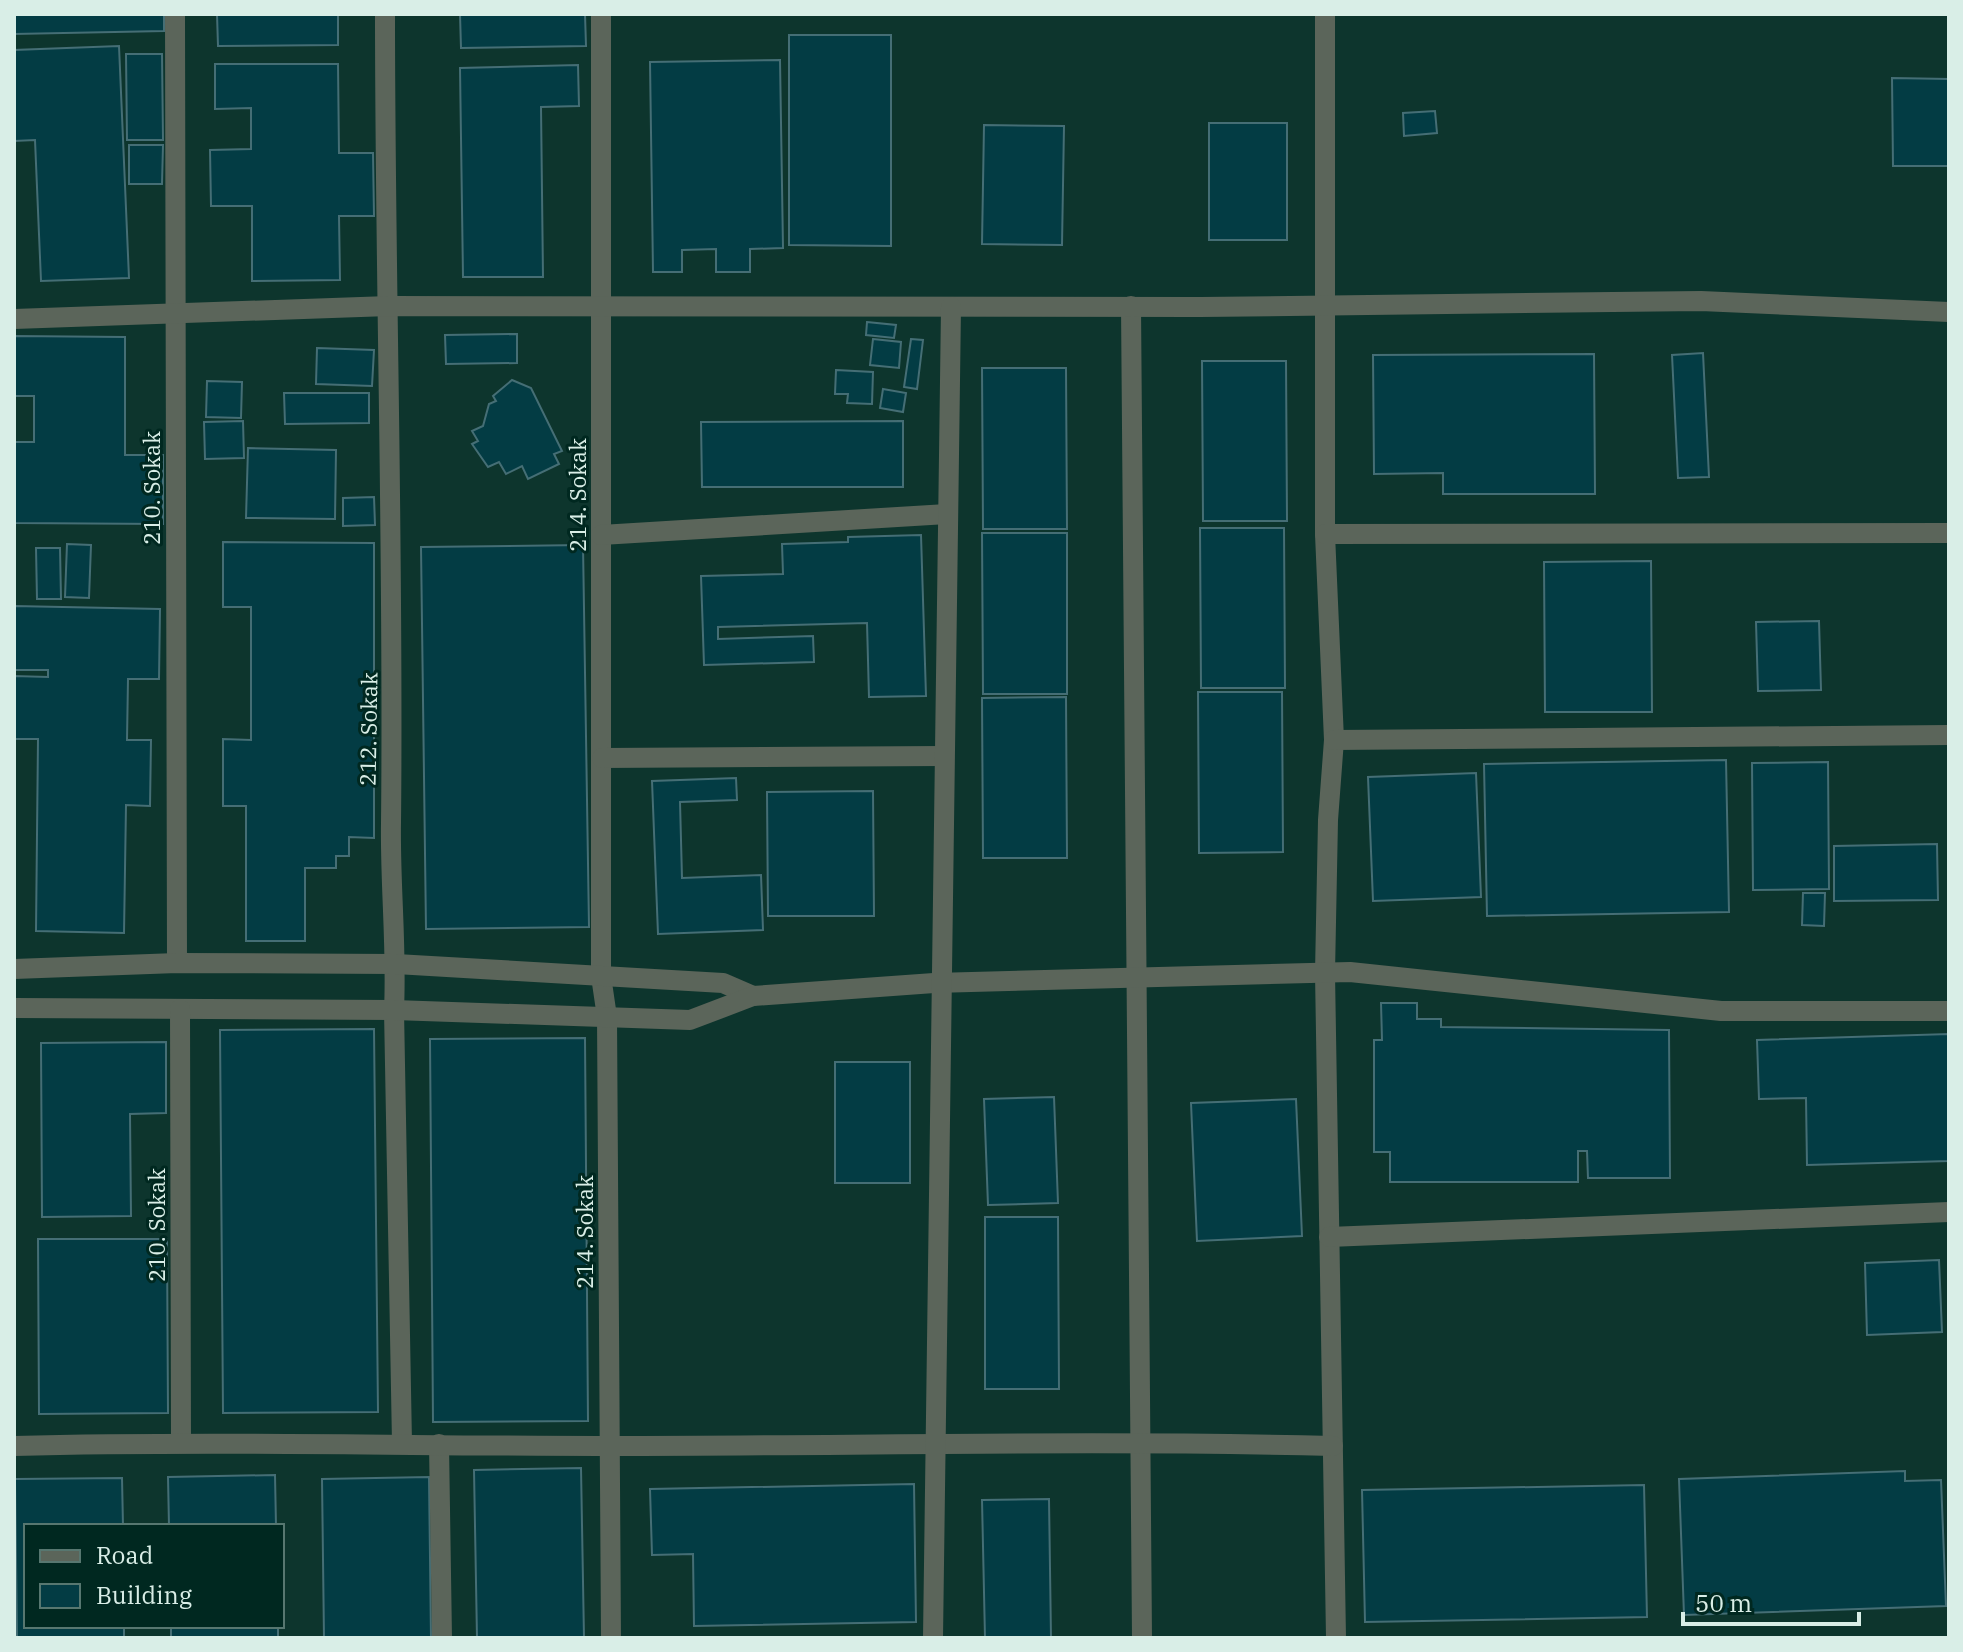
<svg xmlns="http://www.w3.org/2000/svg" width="1963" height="1652" viewBox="0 0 1963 1652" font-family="'IBM Plex Serif',serif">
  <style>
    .built { fill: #0d352d; fill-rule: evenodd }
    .building { fill: #033c44; stroke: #456e75; stroke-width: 2 }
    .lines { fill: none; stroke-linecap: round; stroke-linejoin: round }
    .street { stroke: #5b655a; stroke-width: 20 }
    .labels { text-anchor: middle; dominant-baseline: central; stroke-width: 6; stroke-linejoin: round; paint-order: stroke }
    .street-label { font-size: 22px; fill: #d9eee7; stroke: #002820 }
  </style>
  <rect width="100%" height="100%" fill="#002820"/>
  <path class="built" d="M 14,14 L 1949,14 L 1949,1638 L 14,1638 ZM 26,1526 L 282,1526 L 282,1626 L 26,1626 Z"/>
  <g class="building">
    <path d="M 14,14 L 164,14 L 164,31 L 14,34 Z"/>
    <path d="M 217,14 L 338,14 L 338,45 L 218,46 Z"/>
    <path d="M 460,14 L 585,14 L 586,46 L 461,48 Z"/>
    <path d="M 789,35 L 891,35 L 891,246 L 789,245 Z"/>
    <path d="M 119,46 L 129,278 L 41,281 L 35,140 L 14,141 L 14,50 Z"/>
    <path d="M 126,54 L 162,54 L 163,140 L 127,140 Z"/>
    <path d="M 780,60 L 783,248 L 750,249 L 750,272 L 716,272 L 716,249 L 682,250 L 682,272 L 653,272 L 650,62 Z"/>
    <path d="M 215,64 L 338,64 L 339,153 L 373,153 L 374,216 L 339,216 L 340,280 L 252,281 L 252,206 L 211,206 L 210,150 L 251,149 L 251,108 L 215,109 Z"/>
    <path d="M 578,65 L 579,106 L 541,107 L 543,277 L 463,277 L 460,68 Z"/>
    <path d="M 1892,78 L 1949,79 L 1949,166 L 1893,166 Z"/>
    <path d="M 1435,111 L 1437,133 L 1404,136 L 1403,113 Z"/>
    <rect x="1209" y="123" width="78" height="117"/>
    <path d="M 984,125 L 1064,126 L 1062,245 L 982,244 Z"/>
    <path d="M 129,145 L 163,145 L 162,184 L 129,184 Z"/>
    <path d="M 867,322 L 896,325 L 894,338 L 866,335 Z"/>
    <path d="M 517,334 L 517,363 L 446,364 L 445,335 Z"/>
    <path d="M 14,336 L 125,337 L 125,455 L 163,455 L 163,524 L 14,523 L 14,442 L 34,442 L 34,396 L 14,396 Z"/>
    <path d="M 873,339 L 901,342 L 899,368 L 870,365 Z"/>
    <path d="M 911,339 L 923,340 L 917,389 L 904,387 Z"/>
    <path d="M 317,348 L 374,350 L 372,386 L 316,384 Z"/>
    <path d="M 1703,353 L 1709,477 L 1678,478 L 1672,355 Z"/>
    <path d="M 1594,354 L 1595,494 L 1443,494 L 1443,473 L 1374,474 L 1373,355 Z"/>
    <path d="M 1202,361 L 1286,361 L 1287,521 L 1203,521 Z"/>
    <path d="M 982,368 L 1066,368 L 1067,529 L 983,529 Z"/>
    <path d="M 836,370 L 873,372 L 872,404 L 847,403 L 848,394 L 835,394 Z"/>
    <path d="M 512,380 L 531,388 L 562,451 L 554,454 L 559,464 L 528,479 L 522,466 L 506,474 L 499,462 L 488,467 L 472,444 L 478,441 L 472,431 L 483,426 L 489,404 L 496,401 L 493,396 Z"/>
    <path d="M 207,381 L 242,382 L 241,418 L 206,417 Z"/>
    <path d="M 883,389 L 906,393 L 903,412 L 880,408 Z"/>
    <path d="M 284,393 L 369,393 L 369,423 L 285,424 Z"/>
    <path d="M 243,421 L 244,458 L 205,459 L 204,422 Z"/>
    <path d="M 903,421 L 903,487 L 702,487 L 701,422 Z"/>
    <path d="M 248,448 L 336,450 L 335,519 L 246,518 Z"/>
    <path d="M 374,497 L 375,525 L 343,526 L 343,498 Z"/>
    <path d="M 1200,528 L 1284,528 L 1285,688 L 1201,688 Z"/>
    <path d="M 982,533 L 1067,533 L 1067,694 L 983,694 Z"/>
    <path d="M 921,535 L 926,696 L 869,697 L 867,623 L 718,627 L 718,639 L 813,636 L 814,662 L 704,665 L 701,576 L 783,574 L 782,544 L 848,542 L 848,537 Z"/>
    <path d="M 223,542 L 374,543 L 374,838 L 349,837 L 349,856 L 336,856 L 336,868 L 305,868 L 305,941 L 246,941 L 246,806 L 223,806 L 223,739 L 251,740 L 251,607 L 223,607 Z"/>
    <path d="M 67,544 L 91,545 L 89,598 L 65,597 Z"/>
    <path d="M 583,545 L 589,927 L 426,929 L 421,547 Z"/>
    <path d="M 36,548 L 60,548 L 61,599 L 37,599 Z"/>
    <path d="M 1651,561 L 1652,712 L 1545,712 L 1544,562 Z"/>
    <path d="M 14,606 L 160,609 L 159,679 L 128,679 L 127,740 L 151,740 L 150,806 L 126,805 L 124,933 L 36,931 L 38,739 L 14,739 L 14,676 L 48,677 L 48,670 L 14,670 Z"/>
    <path d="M 1819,621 L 1821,690 L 1758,691 L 1756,622 Z"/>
    <path d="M 1198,692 L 1282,692 L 1283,852 L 1199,853 Z"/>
    <path d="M 1066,697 L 1067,858 L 983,858 L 982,698 Z"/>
    <path d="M 1726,760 L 1729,912 L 1487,916 L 1484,764 Z"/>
    <path d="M 1828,762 L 1829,889 L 1753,890 L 1752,763 Z"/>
    <path d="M 1476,773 L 1481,897 L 1373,901 L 1368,777 Z"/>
    <path d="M 736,778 L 737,800 L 680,802 L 682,878 L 761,875 L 763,930 L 658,934 L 652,781 Z"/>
    <path d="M 873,791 L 874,916 L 768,916 L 767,792 Z"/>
    <path d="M 1937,844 L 1938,900 L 1834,901 L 1834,846 Z"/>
    <path d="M 1803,893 L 1825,893 L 1824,926 L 1802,925 Z"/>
    <path d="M 1381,1003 L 1417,1003 L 1417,1019 L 1441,1019 L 1441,1027 L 1669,1030 L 1670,1178 L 1588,1178 L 1587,1151 L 1578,1151 L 1578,1182 L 1390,1182 L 1390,1152 L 1374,1152 L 1374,1040 L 1382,1040 Z"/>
    <path d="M 374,1029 L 378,1412 L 223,1413 L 220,1030 Z"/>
    <path d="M 1949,1034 L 1949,1161 L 1807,1165 L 1806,1098 L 1759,1099 L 1757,1040 Z"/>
    <path d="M 585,1038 L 588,1421 L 433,1422 L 430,1039 Z"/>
    <path d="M 166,1042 L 166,1113 L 130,1114 L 131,1216 L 42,1217 L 41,1043 Z"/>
    <rect x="835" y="1062" width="75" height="121"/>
    <path d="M 1054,1097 L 1058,1203 L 988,1205 L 984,1099 Z"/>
    <path d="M 1296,1099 L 1302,1236 L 1197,1241 L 1191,1103 Z"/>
    <path d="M 985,1217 L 1058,1217 L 1059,1389 L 985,1389 Z"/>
    <path d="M 38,1239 L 167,1239 L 168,1413 L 39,1414 Z"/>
    <path d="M 1939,1260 L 1942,1332 L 1867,1335 L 1865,1263 Z"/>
    <path d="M 581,1468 L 584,1638 L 477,1638 L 474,1470 Z"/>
    <path d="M 1905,1471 L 1905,1481 L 1941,1480 L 1946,1606 L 1684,1615 L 1679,1479 Z"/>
    <path d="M 275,1475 L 276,1526 L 169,1526 L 168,1477 Z"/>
    <path d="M 429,1477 L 431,1638 L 324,1638 L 322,1479 Z"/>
    <path d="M 122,1478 L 123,1526 L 26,1526 L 26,1626 L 124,1626 L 124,1638 L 17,1638 L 15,1479 Z"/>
    <path d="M 914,1484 L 916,1622 L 694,1626 L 693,1554 L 652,1555 L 650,1489 Z"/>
    <path d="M 1644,1485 L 1647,1617 L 1365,1622 L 1362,1490 Z"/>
    <path d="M 1049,1499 L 1051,1638 L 985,1638 L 982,1500 Z"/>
    <rect x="171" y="1626" width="107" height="12"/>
  </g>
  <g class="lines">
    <g class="street">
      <path d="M 175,14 L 177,963"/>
      <path d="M 385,14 C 385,284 394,553 391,823 C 390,886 397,947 394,1010 L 402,1443"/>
      <path d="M 601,14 L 601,976 L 607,1017 L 611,1638"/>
      <path d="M 1325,14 L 1325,534 L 1334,740 L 1328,820 L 1325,973 L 1336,1638"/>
      <path d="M 1131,306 L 1142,1638"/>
      <path d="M 14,319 L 389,306 L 1200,307 L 1701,301 L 1949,312"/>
      <path d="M 1325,534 L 1949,533"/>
      <path d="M 601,535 L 947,514"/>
      <path d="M 1334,740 L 1949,735"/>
      <path d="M 602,758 L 944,756"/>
      <path d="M 14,969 L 177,963 L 396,964 L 723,983 L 753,996"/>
      <path d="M 14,1008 L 394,1010 L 690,1020 L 753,996 L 934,983 L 1350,972 L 1721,1011 L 1949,1011"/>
      <path d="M 180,1009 L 181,1442"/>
      <path d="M 1329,1237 L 1949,1212"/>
      <path d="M 439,1444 L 442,1638"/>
      <path d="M 14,1446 C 213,1441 411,1446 610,1446 C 851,1446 1092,1440 1333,1446"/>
      <path d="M 933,1638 L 951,307"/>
    </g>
  </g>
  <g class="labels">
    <g class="street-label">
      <text transform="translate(151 488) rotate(-90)">210. Sokak</text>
      <text transform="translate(577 495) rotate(-90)">214. Sokak</text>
      <text transform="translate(368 729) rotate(-89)">212. Sokak</text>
      <text transform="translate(156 1225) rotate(-90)">210. Sokak</text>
      <text transform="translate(584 1232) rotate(-90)">214. Sokak</text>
    </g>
  </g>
  <rect width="1963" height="1652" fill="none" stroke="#d9eee7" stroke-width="32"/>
  <rect x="24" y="1524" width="260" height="104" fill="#002820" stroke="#577770" stroke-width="2"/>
  <rect x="40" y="1550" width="40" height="12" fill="#5b655a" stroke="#577770" stroke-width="2"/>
  <text x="96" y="1564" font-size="24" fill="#d9eee7">Road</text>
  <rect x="40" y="1584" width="40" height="24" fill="#033c44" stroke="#577770" stroke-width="2"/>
  <text x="96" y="1604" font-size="24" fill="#d9eee7">Building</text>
  <path d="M1683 1612v12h176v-12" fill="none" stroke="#d9eee7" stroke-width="4"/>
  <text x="1695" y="1612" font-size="24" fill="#d9eee7" stroke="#002820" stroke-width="6" paint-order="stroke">50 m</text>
</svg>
